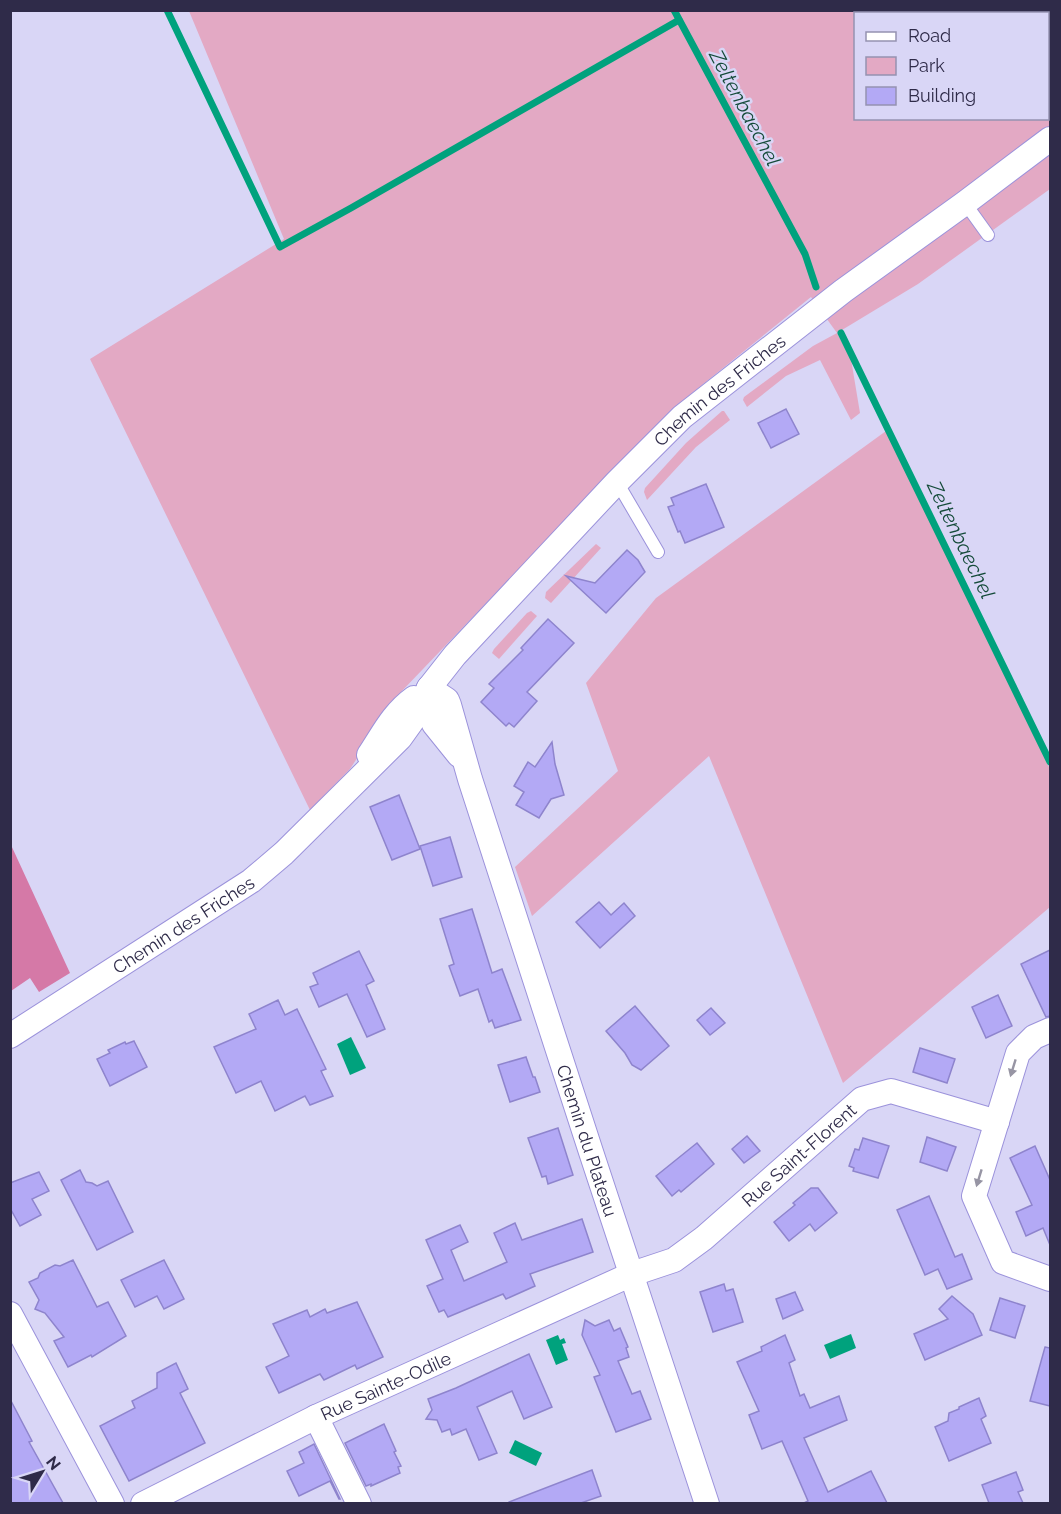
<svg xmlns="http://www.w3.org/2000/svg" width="1061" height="1514" viewBox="0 0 1061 1514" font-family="Raleway,sans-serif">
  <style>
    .green { fill: #e3a9c4; fill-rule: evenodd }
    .forest { fill: #d579a7 }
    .water { fill: #00a27d }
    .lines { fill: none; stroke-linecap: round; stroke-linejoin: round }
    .stream { stroke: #00a27d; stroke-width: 7 }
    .building { fill: #b3a9f5; stroke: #8e84cd; stroke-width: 1.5 }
    .lane-casing { stroke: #9b92db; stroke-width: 14 }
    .street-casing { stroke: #9b92db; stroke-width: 26 }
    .lane { stroke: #fff; stroke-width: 12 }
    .street { stroke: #fff; stroke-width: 24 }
    .oneway { fill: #9795a4 }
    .labels { text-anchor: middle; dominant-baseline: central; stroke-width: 5; stroke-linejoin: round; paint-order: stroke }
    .street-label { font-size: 18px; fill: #2f2b49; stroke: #d9d6f6 }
    .water-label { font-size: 20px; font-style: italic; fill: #154b3a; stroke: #d9d6f6 }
  </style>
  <rect width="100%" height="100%" fill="#d9d6f6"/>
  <g class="green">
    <path d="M 189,11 L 1050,11 L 1050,189 L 918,284 L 837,333 L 851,359 L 860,413 L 851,420 L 820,360 L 786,376 L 747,407 L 743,400 L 744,397 L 813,346 L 837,333 L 811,297 L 671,410 L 400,693 L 350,769 L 310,810 L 90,359 L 284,239 ZM 856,14 L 1048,14 L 1048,118 L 856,118 Z"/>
    <path d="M 722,411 L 724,411 L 730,420 L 696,447 L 647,500 L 644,492 L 645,488 L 686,443 Z"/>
    <path d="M 886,431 L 1050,769 L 1050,907 L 843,1083 L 709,756 L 532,916 L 515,867 L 618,771 L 586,683 L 656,598 Z"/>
    <path d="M 596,544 L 601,548 L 551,603 L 545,598 L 546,592 Z"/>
    <path d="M 531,611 L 537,616 L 499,659 L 492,653 L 494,649 L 527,613 Z"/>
  </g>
  <path class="forest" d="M 11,845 L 70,973 L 39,992 L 30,978 L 11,991 Z"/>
  <g class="water">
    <path d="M 351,1037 L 366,1068 L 350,1075 L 337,1044 Z"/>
    <path d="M 851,1334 L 856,1348 L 830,1359 L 824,1345 Z"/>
    <path d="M 558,1335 L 560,1340 L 564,1338 L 566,1343 L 562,1344 L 568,1360 L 556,1365 L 546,1340 Z"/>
    <path d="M 515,1440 L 542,1453 L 536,1466 L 509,1453 Z"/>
  </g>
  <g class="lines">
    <g class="stream">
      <path d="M 167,10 L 280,247 L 351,208 L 679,20"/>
      <path d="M 674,10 L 805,254 L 816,287"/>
      <path d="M 977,10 L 984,14"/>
      <path d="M 1048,40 L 1050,41"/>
      <path d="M 841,333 L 1050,762"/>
    </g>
  </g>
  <g class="building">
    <path d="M 786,409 L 799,434 L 771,448 L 758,423 Z"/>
    <path d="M 706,484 L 724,527 L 685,543 L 680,531 L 678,532 L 668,507 L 674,505 L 671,498 Z"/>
    <path d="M 627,550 L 638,560 L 645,572 L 606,613 L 566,576 L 595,583 Z"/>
    <path d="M 548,619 L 574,643 L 527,692 L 537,701 L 514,727 L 509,723 L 506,726 L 481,702 L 494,688 L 489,684 L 523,650 L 521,648 Z"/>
    <path d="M 552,742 L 555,764 L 564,795 L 551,799 L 539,818 L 516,805 L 524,792 L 514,786 L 528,762 L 535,767 Z"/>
    <path d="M 399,795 L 420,849 L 392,860 L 370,807 Z"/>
    <path d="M 450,837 L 462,877 L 433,886 L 420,846 Z"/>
    <path d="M 599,902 L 611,915 L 624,903 L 635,916 L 600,948 L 576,922 Z"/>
    <path d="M 472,909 L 492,973 L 502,969 L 521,1020 L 495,1028 L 492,1020 L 489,1022 L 478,989 L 460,996 L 449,966 L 454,964 L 440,919 Z"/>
    <path d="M 1050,950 L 1050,1016 L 1046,1017 L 1021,964 Z"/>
    <path d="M 359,951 L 374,981 L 366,985 L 385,1029 L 367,1037 L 347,994 L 319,1007 L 310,987 L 318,984 L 313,973 Z"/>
    <path d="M 998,995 L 1012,1026 L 986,1038 L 972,1007 Z"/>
    <path d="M 278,1000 L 285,1015 L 297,1009 L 326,1069 L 321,1071 L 333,1096 L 310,1105 L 305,1096 L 275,1111 L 261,1081 L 236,1093 L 214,1047 L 256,1029 L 249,1014 Z"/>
    <path d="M 635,1006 L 669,1046 L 641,1070 L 632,1065 L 625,1053 L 606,1031 Z"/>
    <path d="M 711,1008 L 725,1023 L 710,1035 L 697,1020 Z"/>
    <path d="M 134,1041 L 147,1067 L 110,1086 L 97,1059 L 110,1053 L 108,1050 L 125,1042 L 126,1044 Z"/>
    <path d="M 920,1048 L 955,1059 L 947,1083 L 913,1072 Z"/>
    <path d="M 526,1057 L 533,1077 L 535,1077 L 540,1092 L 510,1102 L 498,1065 Z"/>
    <path d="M 558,1128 L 573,1175 L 548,1184 L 546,1176 L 542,1177 L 528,1138 Z"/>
    <path d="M 747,1136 L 760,1151 L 744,1163 L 732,1149 Z"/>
    <path d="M 927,1137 L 956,1147 L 947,1171 L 920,1162 Z"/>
    <path d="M 863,1138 L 889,1146 L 878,1178 L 853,1171 L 854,1168 L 849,1166 L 855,1149 L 859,1150 Z"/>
    <path d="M 697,1143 L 714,1164 L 681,1192 L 679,1190 L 672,1196 L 656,1176 Z"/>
    <path d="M 1035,1146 L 1050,1180 L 1050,1245 L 1043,1228 L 1026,1236 L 1016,1212 L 1032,1205 L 1010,1158 Z"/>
    <path d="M 80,1170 L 86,1182 L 92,1183 L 97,1186 L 108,1181 L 133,1232 L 97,1250 L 61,1180 Z"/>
    <path d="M 39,1172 L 49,1191 L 32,1199 L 41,1215 L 20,1226 L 10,1208 L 10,1183 Z"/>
    <path d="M 811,1188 L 818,1188 L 837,1213 L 815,1231 L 810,1224 L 789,1241 L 774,1222 L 795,1205 L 793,1203 Z"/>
    <path d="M 929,1196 L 955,1257 L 962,1254 L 972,1279 L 947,1289 L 938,1269 L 925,1275 L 897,1210 Z"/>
    <path d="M 582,1219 L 593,1252 L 530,1274 L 535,1286 L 506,1299 L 503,1294 L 448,1317 L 444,1310 L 439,1312 L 427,1286 L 443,1279 L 426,1240 L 460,1225 L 468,1242 L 451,1250 L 464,1281 L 507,1262 L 494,1233 L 515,1223 L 522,1240 Z"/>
    <path d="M 73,1260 L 97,1307 L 108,1302 L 126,1336 L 92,1357 L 91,1355 L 68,1367 L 54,1341 L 64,1337 L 45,1313 L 35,1309 L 39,1300 L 29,1282 L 38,1278 L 40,1273 L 55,1265 L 60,1266 Z"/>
    <path d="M 164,1260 L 184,1299 L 164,1309 L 157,1296 L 135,1307 L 121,1280 Z"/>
    <path d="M 724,1284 L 726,1291 L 733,1289 L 743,1322 L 713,1332 L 700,1292 Z"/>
    <path d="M 795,1292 L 803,1310 L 783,1319 L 776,1299 Z"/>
    <path d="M 952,1296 L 973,1314 L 982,1335 L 925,1360 L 914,1334 L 948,1319 L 939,1309 Z"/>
    <path d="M 1000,1298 L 1025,1306 L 1015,1338 L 990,1330 Z"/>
    <path d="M 357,1302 L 383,1357 L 357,1369 L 355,1365 L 324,1380 L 320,1374 L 279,1393 L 266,1367 L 289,1356 L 273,1324 L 307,1310 L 310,1317 L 325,1309 L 327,1313 Z"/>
    <path d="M 585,1320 L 595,1326 L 609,1320 L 614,1331 L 620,1328 L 628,1347 L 626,1348 L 629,1357 L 618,1361 L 632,1394 L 640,1391 L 651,1419 L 616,1432 L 594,1377 L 600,1375 L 582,1335 Z"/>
    <path d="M 785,1335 L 795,1360 L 789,1363 L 800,1396 L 804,1394 L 810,1408 L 839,1396 L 847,1420 L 804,1438 L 828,1492 L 871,1471 L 887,1503 L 804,1503 L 808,1501 L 782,1441 L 762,1449 L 749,1415 L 759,1411 L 737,1362 L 762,1351 L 761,1347 Z"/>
    <path d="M 1045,1347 L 1050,1348 L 1050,1406 L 1030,1401 Z"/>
    <path d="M 529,1354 L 552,1407 L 524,1419 L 512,1391 L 477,1407 L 497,1453 L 479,1460 L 466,1429 L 452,1435 L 450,1429 L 442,1432 L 437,1420 L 426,1419 L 432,1410 L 428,1399 L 456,1388 Z"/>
    <path d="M 176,1363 L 188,1389 L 180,1393 L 205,1443 L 129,1481 L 100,1426 L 135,1408 L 132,1401 L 157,1388 L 157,1373 Z"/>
    <path d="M 979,1398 L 986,1416 L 981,1419 L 991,1443 L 949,1461 L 935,1427 L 948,1421 L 949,1413 L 959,1409 L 959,1407 Z"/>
    <path d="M 10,1399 L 32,1441 L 29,1442 L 63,1503 L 10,1503 Z"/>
    <path d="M 384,1424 L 396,1451 L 394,1452 L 401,1466 L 398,1467 L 400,1473 L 371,1486 L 371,1484 L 366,1486 L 345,1443 Z"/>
    <path d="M 314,1444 L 340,1499 L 339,1499 L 330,1481 L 299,1496 L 287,1471 L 304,1463 L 299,1452 Z"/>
    <path d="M 592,1470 L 601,1496 L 581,1503 L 509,1503 L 509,1502 Z"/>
    <path d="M 1016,1472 L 1023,1490 L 1018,1492 L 1023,1503 L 989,1503 L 982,1485 Z"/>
  </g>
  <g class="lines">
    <g class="lane-casing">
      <g id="lane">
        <path d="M 965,203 L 988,235"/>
        <path d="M 617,482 L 658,552"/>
      </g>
    </g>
    <g class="street-casing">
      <g id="street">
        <path id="s1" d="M 429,688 L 447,700 L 449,705 L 470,779 L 591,1152 L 707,1504"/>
        <path d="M 429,688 L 432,719 L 434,724 L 459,755"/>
        <path d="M 369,755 C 383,734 393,713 414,698"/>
        <path d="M 1050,1030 L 1034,1037 L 1018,1053 L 974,1196 L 1003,1262 L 1050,1279"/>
        <path id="s2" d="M 10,1036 L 251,881 L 284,853 L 400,738 L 415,717 L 429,688 L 455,655 L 617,482 L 682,417 L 843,291 L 965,203 L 1050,139"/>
        <path d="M 10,1314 L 112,1504"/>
        <path d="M 316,1417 L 359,1504"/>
        <path id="s3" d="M 143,1504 L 316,1417 L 632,1274 L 674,1260 L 704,1238 L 862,1099 L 891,1091 L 997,1122"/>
      </g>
    </g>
    <use href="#lane" class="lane"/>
    <use href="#street" class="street"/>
  </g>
  <defs><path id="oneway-solid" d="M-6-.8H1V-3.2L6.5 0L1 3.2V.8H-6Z" transform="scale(1.5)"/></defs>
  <g class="oneway">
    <use href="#oneway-solid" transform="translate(1013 1068) rotate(107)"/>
    <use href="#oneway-solid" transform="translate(979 1178) rotate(107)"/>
  </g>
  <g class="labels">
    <g class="street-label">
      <text stroke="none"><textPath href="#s2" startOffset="968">Chemin des Friches</textPath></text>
      <text stroke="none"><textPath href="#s2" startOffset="206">Chemin des Friches</textPath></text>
      <text stroke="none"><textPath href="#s1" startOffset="484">Chemin du Plateau</textPath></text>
      <text stroke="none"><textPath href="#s3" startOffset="748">Rue Saint-Florent</textPath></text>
      <text stroke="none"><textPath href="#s3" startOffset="270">Rue Sainte-Odile</textPath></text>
    </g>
    <g class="water-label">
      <text transform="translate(745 108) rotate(62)">Zeltenbaechel</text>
      <text transform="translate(961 540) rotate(64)">Zeltenbaechel</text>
    </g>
  </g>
  <rect width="1061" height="1514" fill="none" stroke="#2f2b49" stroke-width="24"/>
  <rect x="854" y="12" width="195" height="108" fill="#d9d6f6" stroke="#9592b1" stroke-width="1.5"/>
  <rect x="866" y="32" width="30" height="9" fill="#ffffff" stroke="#9592b1" stroke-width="1.5"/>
  <text x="908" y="42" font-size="18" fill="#2f2b49">Road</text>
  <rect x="866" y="57" width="30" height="18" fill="#e3a9c4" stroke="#9592b1" stroke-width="1.5"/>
  <text x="908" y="72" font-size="18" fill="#2f2b49">Park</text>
  <rect x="866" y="87" width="30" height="18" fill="#b3a9f5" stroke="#9592b1" stroke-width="1.5"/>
  <text x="908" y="102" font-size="18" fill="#2f2b49">Building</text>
  <g transform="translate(42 1472) rotate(52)" stroke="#d9d6f6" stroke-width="4.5" paint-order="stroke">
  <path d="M0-4.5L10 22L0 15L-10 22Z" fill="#2f2b49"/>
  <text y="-9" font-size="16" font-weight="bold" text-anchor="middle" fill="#2f2b49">N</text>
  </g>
</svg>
